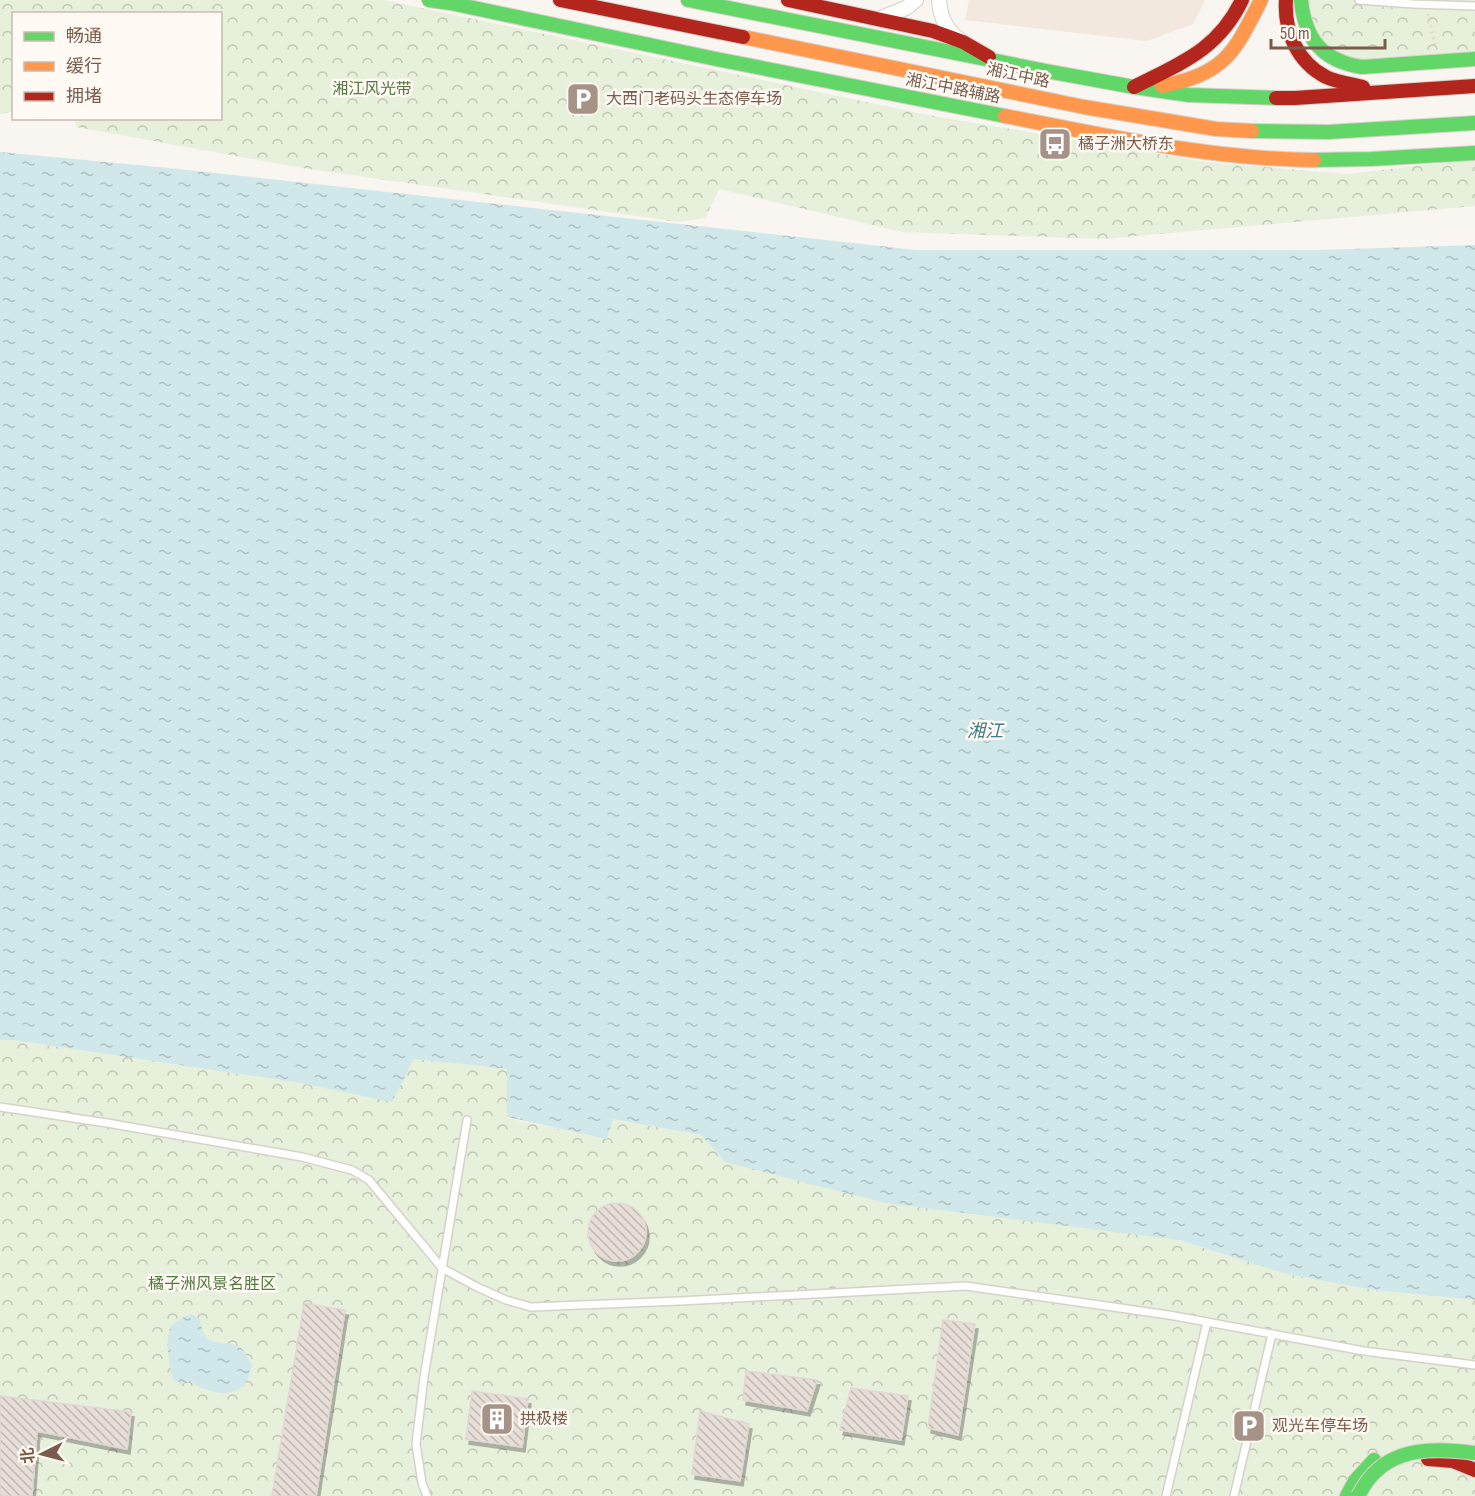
<svg xmlns="http://www.w3.org/2000/svg" width="1475" height="1496" viewBox="0 0 1475 1496" font-family="'Sofia Sans Condensed','Noto Sans SC',sans-serif">
  <style>
    .residential { fill: #f2e8de }
    .park { fill: url(#park-crowns) }
    .water { fill: url(#water-ripples) }
    .building { fill: url(#building-back-hatch); stroke: #e2d8d2; stroke-width: 1.5; filter: url(#shadow) }
    .lines { fill: none; stroke-linecap: round; stroke-linejoin: round }
    .lane-casing { stroke: #d7d1cb; stroke-width: 10 }
    .street-casing { stroke: #d7d1cb; stroke-width: 16 }
    .fast-casing { stroke: #d9d2cb; stroke-width: 16 }
    .slow-casing { stroke: #d9d2cb; stroke-width: 16 }
    .jam-casing { stroke: #d9d2cb; stroke-width: 16 }
    .path { stroke: #dcd5d0; stroke-width: 3; stroke-dasharray: 1.5 4.5; stroke-linecap: butt }
    .lane { stroke: #fefefd; stroke-width: 7 }
    .street { stroke: #fefefd; stroke-width: 14 }
    .fast { stroke: #63d668; stroke-width: 14 }
    .slow { stroke: #ff974d; stroke-width: 14 }
    .jam { stroke: #b3261e; stroke-width: 14 }
    .fast-bridge-casing { stroke: #dad1cc; stroke-width: 16; stroke-linecap: butt }
    .fast-bridge { stroke: #63d668; stroke-width: 14 }
    .labels { text-anchor: middle; dominant-baseline: central; stroke-width: 5; stroke-linejoin: round; paint-order: stroke }
    .street-label { font-size: 16px; fill: #7a5c4d; stroke: #fffaf3 }
    .park-label { font-size: 16px; fill: #537a41; stroke: #fffaf3 }
    .poi-label { font-size: 16px; fill: #7a5c4d; stroke: #fffaf3; text-anchor: start }
    .water-label { font-size: 18px; font-style: italic; fill: #437c86; stroke: #fffaf3 }
  </style>
  <defs>
    <pattern id="park-crowns" width="20" height="18" patternUnits="userSpaceOnUse" patternTransform="scale(1.5)"><rect width="20" height="18" fill="#e7f0db"/><path d="M2 6a3 3 0 1 1 6 0M12 15a3 3 0 1 1 6 0" fill="none" stroke="#c0c6b4"/></pattern>
    <pattern id="water-ripples" width="26" height="14" patternUnits="userSpaceOnUse" patternTransform="scale(1.5)"><rect width="26" height="14" fill="#d0e8ea"/><path d="M2 4q2-2 4 0t4 0M15 11q2-2 4 0t4 0" fill="none" stroke="#aebfc0"/></pattern>
    <pattern id="building-back-hatch" width="6" height="6" patternUnits="userSpaceOnUse" patternTransform="scale(1.5)"><rect width="6" height="6" fill="#e6ded7"/><path d="M-1 5l2 2M0 0l6 6M5-1l2 2" fill="none" stroke="#bfb7b1"/></pattern>
    <filter id="shadow"><feDropShadow dx="3" dy="5" stdDeviation="0" flood-color="#0004"/></filter>
  </defs>
  <rect width="100%" height="100%" fill="#f9f5f0"/>
  <path class="residential" d="M 969,0 L 1205,0 L 1193,24 L 1147,41 L 965,20 Z"/>
  <g class="park">
    <path d="M 0,0 L 384,0 L 928,115 L 1206,162 L 1347,174 L 1475,159 L 1475,206 L 1104,239 L 902,232 L 719,189 L 705,218 L 678,222 L 302,168 L 76,127 L 75,119 L 220,118 L 220,14 L 14,14 L 13,111 L 0,114 Z"/>
    <path d="M 1307,0 L 1475,0 L 1475,53 L 1358,60 L 1335,52 L 1317,36 Z"/>
    <path d="M 0,1040 L 13,1040 L 300,1083 L 392,1101 L 414,1059 L 507,1069 L 507,1118 L 607,1139 L 613,1119 L 701,1135 L 725,1162 L 1179,1240 L 1286,1274 L 1373,1290 L 1475,1300 L 1475,1496 L 0,1496 Z"/>
  </g>
  <g class="water">
    <path d="M 0,152 L 169,168 L 916,250 L 1319,250 L 1475,245 L 1475,1300 L 1373,1290 L 1286,1274 L 1179,1240 L 886,1203 L 725,1162 L 701,1135 L 613,1119 L 607,1139 L 507,1117 L 507,1069 L 414,1059 L 392,1102 L 300,1083 L 13,1040 L 0,1040 Z"/>
    <path d="M 191,1314 L 200,1319 C 201,1324 202,1332 206,1337 C 213,1346 232,1340 242,1349 C 246,1353 249,1360 252,1365 L 248,1379 L 242,1387 L 236,1391 L 224,1393 L 215,1392 L 201,1388 L 191,1382 L 181,1384 L 173,1380 C 170,1369 164,1337 171,1327 C 175,1321 184,1317 191,1314 Z"/>
  </g>
  <g class="building">
    <circle cx="617" cy="1232" r="29"/>
    <path d="M 304,1303 L 345,1310 L 316,1496 L 272,1496 Z"/>
    <path d="M 943,1320 L 975,1324 L 958,1435 L 928,1428 Z"/>
    <path d="M 746,1371 L 817,1380 L 807,1411 L 743,1400 Z"/>
    <path d="M 851,1388 L 908,1396 L 901,1440 L 840,1430 Z"/>
    <path d="M 472,1391 L 528,1399 L 522,1447 L 466,1439 Z"/>
    <path d="M 0,1396 L 131,1412 L 127,1449 L 37,1431 L 32,1496 L 0,1496 Z"/>
    <path d="M 700,1411 L 749,1424 L 740,1481 L 692,1474 Z"/>
  </g>
  <g class="lines">
    <g class="lane-casing">
      <g id="lane">
        <path d="M 1359,0 L 1413,4 L 1475,6"/>
        <path d="M 0,1107 L 107,1123 L 302,1157 L 352,1170 L 369,1180 L 442,1268 L 477,1287 L 506,1300 L 531,1307 L 680,1301 L 966,1286 L 1169,1315 L 1364,1351 L 1475,1365"/>
        <path d="M 427,1496 L 422,1483 L 416,1444 L 424,1377 L 467,1120"/>
        <path d="M 1166,1496 L 1207,1322"/>
        <path d="M 1234,1496 L 1272,1334"/>
      </g>
    </g>
    <g class="street-casing">
      <g id="street">
        <path d="M 939,0 C 940,16 946,30 959,39"/>
        <path d="M 878,19 L 906,8 L 916,0"/>
      </g>
    </g>
    <g class="fast-casing">
      <g id="fast">
        <path d="M 429,0 L 450,3 L 716,59 L 1005,116"/>
        <path d="M 688,0 L 1046,71 L 1134,87 L 1189,95 L 1276,98"/>
        <path d="M 1301,0 C 1305,39 1322,61 1362,67 L 1475,59"/>
        <path d="M 1252,131 L 1329,132 L 1475,123"/>
        <path d="M 1314,160 L 1371,159 L 1475,153"/>
        <path d="M 1347,1496 L 1355,1481 L 1374,1460"/>
      </g>
    </g>
    <g class="slow-casing">
      <g id="slow">
        <path d="M 743,37 L 1084,107 L 1216,129 L 1252,131"/>
        <path d="M 1162,86 C 1225,73 1233,55 1261,0"/>
        <path d="M 1005,116 C 1108,136 1209,159 1314,160"/>
      </g>
    </g>
    <g class="jam-casing">
      <g id="jam">
        <path d="M 560,0 L 743,37"/>
        <path d="M 788,0 L 933,31 L 963,42 L 989,57"/>
        <path d="M 1286,0 C 1284,31 1297,62 1326,77 C 1337,82 1351,84 1363,87"/>
        <path d="M 1134,87 C 1181,63 1218,50 1242,0"/>
        <path d="M 1276,98 L 1295,98 L 1475,86"/>
        <path d="M 1428,1459 L 1453,1461 L 1475,1470"/>
      </g>
    </g>
    <path class="path" d="M 1428,14 L 1435,45"/>
    <use href="#lane" class="lane"/>
    <use href="#street" class="street"/>
    <use href="#fast" class="fast"/>
    <use href="#slow" class="slow"/>
    <use href="#jam" class="jam"/>
    <g class="fast-bridge-casing">
      <path id="fast-bridge" d="M 1358,1496 C 1361,1491 1364,1485 1368,1480 C 1394,1446 1437,1448 1475,1453"/>
    </g>
    <use href="#fast-bridge" class="fast-bridge"/>
  </g>
  <defs>
    <g id="parking-square" transform="scale(1.725)"><rect x="-9" y="-9" width="18" height="18" rx="4" fill="#a69286" stroke="#fffaf3"/><path d="M-3.5-5.5H1a3.5 3.5 0 0 1 0 7H-1V5.5H-3.5ZM-1-3.4V-.6H.8a1.4 1.4 0 0 0 0-2.8Z" fill="#fff"/></g>
    <g id="bus-square" transform="scale(1.725)"><rect x="-9" y="-9" width="18" height="18" rx="4" fill="#a69286" stroke="#fffaf3"/><path d="M-5-6H5V4H4V6H2V4H-2V6H-4V4H-5ZM-3.5-4V0h7V-4ZM-3.5 1.2v1.5H-2V1.2ZM2 1.2v1.5H3.5V1.2Z" fill="#fff"/></g>
    <g id="building-square" transform="scale(1.725)"><rect x="-9" y="-9" width="18" height="18" rx="4" fill="#a69286" stroke="#fffaf3"/><path d="M-4-6H4V6H1V3H-1V6H-4ZM-2.5-4.3h1.7v1.8h-1.7ZM.8-4.3h1.7v1.8H.8ZM-2.5-1h1.7V.8h-1.7ZM.8-1h1.7V.8H.8Z" fill="#fff"/></g>
  </defs>
  <g fill-rule="evenodd">
    <use href="#parking-square" x="583" y="99"/>
    <use href="#bus-square" x="1055" y="144"/>
    <use href="#building-square" x="497" y="1419"/>
    <use href="#parking-square" x="1249" y="1426"/>
  </g>
  <g class="labels">
    <g class="street-label">
      <text transform="translate(1018 76) rotate(12)">湘江中路</text>
      <text transform="translate(953 89) rotate(11)">湘江中路辅路</text>
    </g>
    <g class="park-label">
      <text x="372" y="89">湘江风光带</text>
      <text x="212" y="1284">橘子洲风景名胜区</text>
    </g>
    <g class="poi-label">
      <text x="606" y="99">大西门老码头生态停车场</text>
      <text x="1078" y="144">橘子洲大桥东</text>
      <text x="520" y="1419">拱极楼</text>
      <text x="1272" y="1426">观光车停车场</text>
    </g>
    <g class="water-label">
      <text x="985" y="731">湘江</text>
    </g>
  </g>
  <rect x="12" y="12" width="210" height="108" fill="#fffaf3" stroke="#cabbb1" stroke-width="1.5"/>
  <rect x="24" y="32" width="30" height="9" fill="#63d668" stroke="#cabbb1" stroke-width="1.5"/>
  <text x="66" y="42" font-size="18" fill="#7a5c4d">畅通</text>
  <rect x="24" y="62" width="30" height="9" fill="#ff974d" stroke="#cabbb1" stroke-width="1.5"/>
  <text x="66" y="72" font-size="18" fill="#7a5c4d">缓行</text>
  <rect x="24" y="92" width="30" height="9" fill="#b3261e" stroke="#cabbb1" stroke-width="1.5"/>
  <text x="66" y="102" font-size="18" fill="#7a5c4d">拥堵</text>
  <g transform="translate(42 1454) rotate(264)" stroke="#fffaf3" stroke-width="4.5" paint-order="stroke">
  <path d="M0-4.5L10 22L0 15L-10 22Z" fill="#7a5c4d"/>
  <text y="-9" font-size="16" font-weight="bold" text-anchor="middle" fill="#7a5c4d">北</text>
  </g>
  <path d="M1271 39v9h114v-9" fill="none" stroke="#7a5c4d" stroke-width="3"/>
  <text x="1280" y="39" font-size="18" fill="#7a5c4d" stroke="#fffaf3" stroke-width="4.5" paint-order="stroke">50 m</text>
</svg>
